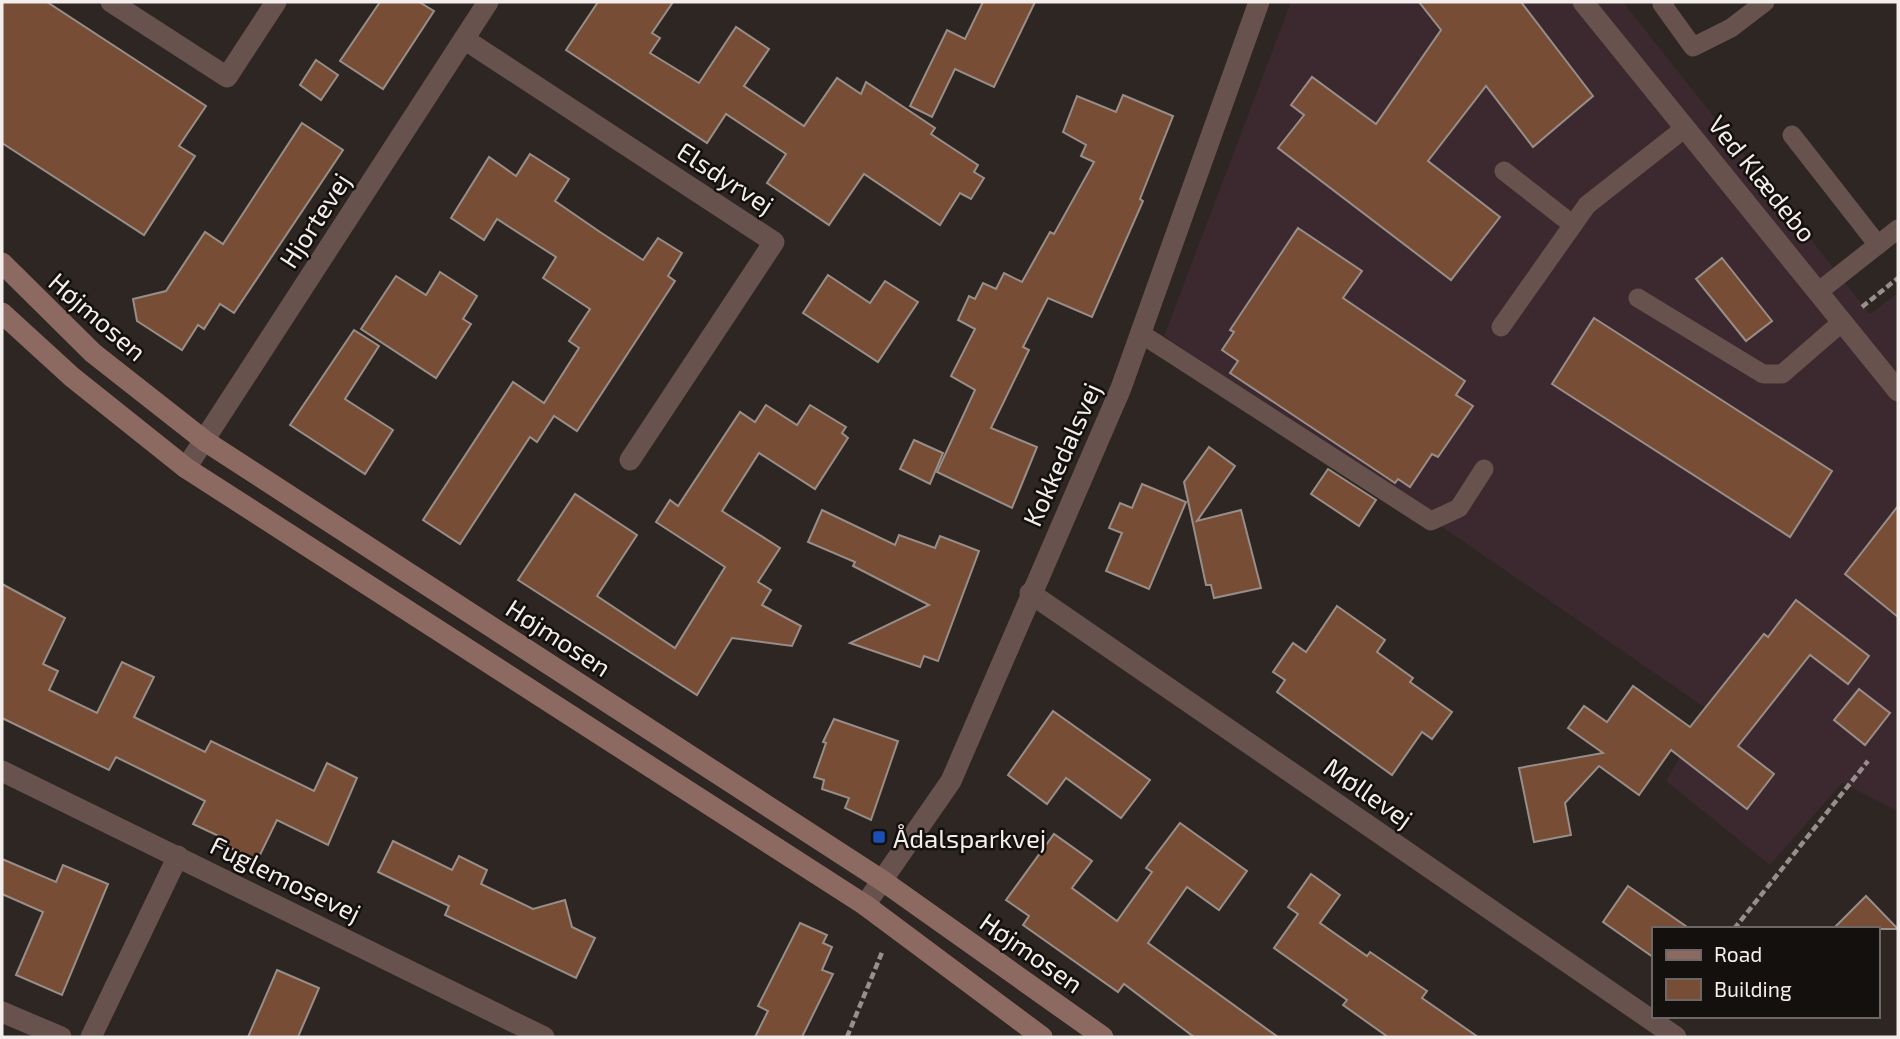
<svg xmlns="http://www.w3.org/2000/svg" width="1900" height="1039" viewBox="0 0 1900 1039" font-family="'Exo 2',sans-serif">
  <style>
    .industrial { fill: #3c292f }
    .building { fill: #784d36; stroke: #988e89; stroke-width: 2 }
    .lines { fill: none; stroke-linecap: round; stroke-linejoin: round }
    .path { stroke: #968f8c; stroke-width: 4.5; stroke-dasharray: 7 3.5; stroke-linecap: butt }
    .lane { stroke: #68524d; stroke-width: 19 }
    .street { stroke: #68524d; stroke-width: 21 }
    .secondary { stroke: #8c6a61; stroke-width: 21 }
    .transit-dot { fill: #1a4fb4; stroke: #13100e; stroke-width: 2.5 }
    .labels { text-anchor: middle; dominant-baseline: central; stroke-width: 5; stroke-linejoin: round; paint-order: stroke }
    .street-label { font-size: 26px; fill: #f3edeb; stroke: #13100e }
    .poi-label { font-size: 26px; fill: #f3edeb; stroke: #13100e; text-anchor: start }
  </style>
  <rect width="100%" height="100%" fill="#2d2622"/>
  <path class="industrial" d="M 1291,2 L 1623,2 L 1870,314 L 1898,293 L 1898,811 L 1842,783 L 1770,865 L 1666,781 L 1707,709 L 1164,336 Z"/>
  <g class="building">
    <path d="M 2,2 L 47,2 L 206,106 L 179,146 L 195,156 L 144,235 L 2,143 Z"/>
    <path d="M 380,2 L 419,2 L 434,11 L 383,89 L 340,61 Z"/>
    <path d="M 598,2 L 673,2 L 652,33 L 660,38 L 650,53 L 699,83 L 736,27 L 769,49 L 744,86 L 804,126 L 837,78 L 861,94 L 866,82 L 935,128 L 931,134 L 978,165 L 974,172 L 984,178 L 971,199 L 960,193 L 940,225 L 864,174 L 829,225 L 767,183 L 786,154 L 726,114 L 707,143 L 566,50 Z"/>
    <path d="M 983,2 L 1035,2 L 994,87 L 955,69 L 932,117 L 910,106 L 947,30 L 965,39 Z"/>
    <path d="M 1419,2 L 1521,2 L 1593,96 L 1533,147 L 1486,86 L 1428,161 L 1500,217 L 1451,280 L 1278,148 L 1304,115 L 1291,105 L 1312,77 L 1376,124 L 1441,30 Z"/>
    <path d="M 316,60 L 338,75 L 321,100 L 300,85 Z"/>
    <path d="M 1123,95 L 1173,116 L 1140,199 L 1143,201 L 1092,317 L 1048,298 L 1023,347 L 1029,350 L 991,428 L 1037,447 L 1012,508 L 937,472 L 975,390 L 951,376 L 975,329 L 958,320 L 969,296 L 975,299 L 983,283 L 996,289 L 1004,273 L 1022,282 L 1050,232 L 1054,234 L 1094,162 L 1081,156 L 1086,145 L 1063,132 L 1077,96 L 1116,112 Z"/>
    <path d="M 302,123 L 343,150 L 234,313 L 220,304 L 204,329 L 198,325 L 182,350 L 137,321 L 133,299 L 166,291 L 205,232 L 223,244 Z"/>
    <path d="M 530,154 L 569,179 L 555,201 L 600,232 L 643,260 L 658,238 L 682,253 L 668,276 L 675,281 L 577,431 L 554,416 L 537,442 L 530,437 L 460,544 L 423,520 L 513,382 L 544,403 L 579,348 L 569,341 L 590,309 L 543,278 L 556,257 L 497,219 L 484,240 L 451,218 L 489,157 L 516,176 Z"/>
    <path d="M 1298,228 L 1362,271 L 1343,298 L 1465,381 L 1456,395 L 1473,406 L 1438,457 L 1432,454 L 1410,487 L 1398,479 L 1395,483 L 1230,373 L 1238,361 L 1222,350 L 1234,332 L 1230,330 Z"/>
    <path d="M 1722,258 L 1772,321 L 1746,341 L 1696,279 Z"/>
    <path d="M 440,272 L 477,296 L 463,319 L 471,324 L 436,378 L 361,329 L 396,276 L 426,295 Z"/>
    <path d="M 828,275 L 870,303 L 885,281 L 918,302 L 878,362 L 803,313 Z"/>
    <path d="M 1594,318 L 1832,471 L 1790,537 L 1552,384 Z"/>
    <path d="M 354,330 L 379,346 L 345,399 L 393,430 L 365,474 L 290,425 Z"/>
    <path d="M 766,405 L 797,425 L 810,405 L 846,427 L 842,433 L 848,438 L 815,489 L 759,453 L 722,511 L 780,548 L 758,582 L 771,590 L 762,605 L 801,626 L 792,646 L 732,638 L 697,695 L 518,580 L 575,494 L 637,535 L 597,596 L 675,648 L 725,567 L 656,522 L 670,500 L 678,506 L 740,412 L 755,422 Z"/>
    <path d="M 914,440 L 943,453 L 930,484 L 900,469 Z"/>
    <path d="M 1209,447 L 1235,466 L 1197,521 L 1241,510 L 1261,588 L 1214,598 L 1211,585 L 1206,585 L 1184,482 Z"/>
    <path d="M 1328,469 L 1376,500 L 1359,526 L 1311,494 Z"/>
    <path d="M 1142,484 L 1186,502 L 1149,589 L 1106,571 L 1122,533 L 1109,528 L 1120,503 L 1132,508 Z"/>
    <path d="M 1898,506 L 1898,617 L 1845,574 Z"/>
    <path d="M 822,510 L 895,545 L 899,535 L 935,548 L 940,536 L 979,551 L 938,661 L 924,656 L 920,667 L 850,643 L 929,605 L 853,566 L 855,562 L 808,542 Z"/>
    <path d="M 2,584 L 65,618 L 43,664 L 58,671 L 49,690 L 97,713 L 122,662 L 154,677 L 134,717 L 205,752 L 211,741 L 314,791 L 327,763 L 357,778 L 328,845 L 277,820 L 257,861 L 220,843 L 223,838 L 193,824 L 205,801 L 116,757 L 109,770 L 2,718 Z"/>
    <path d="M 1796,600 L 1869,656 L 1848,684 L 1810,655 L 1738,746 L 1774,774 L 1747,809 L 1671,750 L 1639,795 L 1599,766 L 1565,803 L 1571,835 L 1534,842 L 1519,768 L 1603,753 L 1568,728 L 1584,706 L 1607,722 L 1633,686 L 1690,727 L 1764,634 L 1768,637 Z"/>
    <path d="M 1337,606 L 1385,640 L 1377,652 L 1413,678 L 1410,682 L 1452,712 L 1432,739 L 1422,732 L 1392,775 L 1277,692 L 1285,680 L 1273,672 L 1293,643 L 1306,652 Z"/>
    <path d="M 1859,689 L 1890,713 L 1865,745 L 1834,720 Z"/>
    <path d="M 1053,711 L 1150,780 L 1121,818 L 1066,778 L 1047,804 L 1008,775 Z"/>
    <path d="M 834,719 L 898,741 L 871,820 L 845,808 L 849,798 L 822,789 L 824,780 L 814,777 L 826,743 L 823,742 Z"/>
    <path d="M 1180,823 L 1247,871 L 1219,910 L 1187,887 L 1148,943 L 1278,1037 L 1194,1037 L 1124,984 L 1118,992 L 1023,925 L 1029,916 L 1006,900 L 1054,834 L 1092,861 L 1072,888 L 1117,921 L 1152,872 L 1146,868 Z"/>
    <path d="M 393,841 L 452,870 L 459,856 L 487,870 L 481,884 L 533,909 L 565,900 L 572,927 L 595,938 L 576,978 L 445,915 L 449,906 L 378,872 Z"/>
    <path d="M 2,859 L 56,882 L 63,865 L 108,884 L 62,995 L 16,975 L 43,912 L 2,894 Z"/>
    <path d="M 1311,874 L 1340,895 L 1320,923 L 1367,956 L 1370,952 L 1427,991 L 1422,998 L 1478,1037 L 1388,1037 L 1343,1005 L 1347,1000 L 1274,948 L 1298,914 L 1288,907 Z"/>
    <path d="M 1628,886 L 1690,929 L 1653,929 L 1653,957 L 1603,922 Z"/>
    <path d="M 1866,896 L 1898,929 L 1833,929 Z"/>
    <path d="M 800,923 L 827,935 L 823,943 L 832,947 L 822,970 L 833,974 L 802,1037 L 755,1037 L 768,1011 L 758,1006 Z"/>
    <path d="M 277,970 L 319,988 L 298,1037 L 248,1037 Z"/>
  </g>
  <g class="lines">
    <g class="path">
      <path d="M 1862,307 L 1898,278"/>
      <path d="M 1734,929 L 1868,761"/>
      <path d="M 847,1037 L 883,950"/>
    </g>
    <g class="lane">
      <path d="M 1665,2 L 1662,4 L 1693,47 L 1731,28 L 1765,2"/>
      <path d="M 1792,135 L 1878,245"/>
      <path d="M 1504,171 L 1573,225"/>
      <path d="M 1818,292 L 1898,229"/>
      <path d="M 1638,298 L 1763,374 L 1782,374 L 1842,322"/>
      <path d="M 1501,327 L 1587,205 L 1685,128"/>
      <path d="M 1140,333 L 1431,521 L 1459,508 L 1484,469"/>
    </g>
    <g class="street">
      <path d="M 111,2 L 227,77 L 276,2"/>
      <path d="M 1583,2 L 1898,391"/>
      <path d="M 464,39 L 774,242 L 630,460"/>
      <path d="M 186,468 L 488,2"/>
      <path d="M 1030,593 L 1676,1037"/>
      <path d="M 2,771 L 544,1037"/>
      <path d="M 865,905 L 951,781 L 1121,388 L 1259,2"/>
      <path d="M 2,1012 L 61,1037"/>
      <path d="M 91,1037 L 178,856"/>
    </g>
    <g class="secondary">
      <path d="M 2,263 L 93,353 L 205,441 L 883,881 L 1103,1037"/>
      <path d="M 2,313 L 72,377 L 186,468 L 865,905 L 1042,1037"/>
    </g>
  </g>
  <rect class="transit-dot" x="872" y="830" width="14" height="14" rx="3.5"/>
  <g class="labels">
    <g class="street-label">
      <text transform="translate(726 177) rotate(33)">Elsdyrvej</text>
      <text transform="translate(1763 178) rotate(51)">Ved Klædebo</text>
      <text transform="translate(314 220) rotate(-57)">Hjortevej</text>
      <text transform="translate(98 316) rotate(41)">Højmosen</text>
      <text transform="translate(1061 454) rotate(-66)">Kokkedalsvej</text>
      <text transform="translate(559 637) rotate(33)">Højmosen</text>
      <text transform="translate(1369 792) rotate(35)">Møllevej</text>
      <text transform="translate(286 878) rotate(26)">Fuglemosevej</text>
      <text transform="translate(1032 952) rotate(35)">Højmosen</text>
    </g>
    <g class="poi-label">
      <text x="893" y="837">Ådalsparkvej</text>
    </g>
  </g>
  <rect width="1900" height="1039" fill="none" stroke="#f3edeb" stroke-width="7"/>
  <rect x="1652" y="927" width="228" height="91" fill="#13100e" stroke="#6d6866" stroke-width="2"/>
  <rect x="1666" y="950" width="35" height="10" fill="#8c6a61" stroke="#6d6866" stroke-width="2"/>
  <text x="1714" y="962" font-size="21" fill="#f3edeb">Road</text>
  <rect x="1666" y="979" width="35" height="21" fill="#784d36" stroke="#6d6866" stroke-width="2"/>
  <text x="1714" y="997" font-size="21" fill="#f3edeb">Building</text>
</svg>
